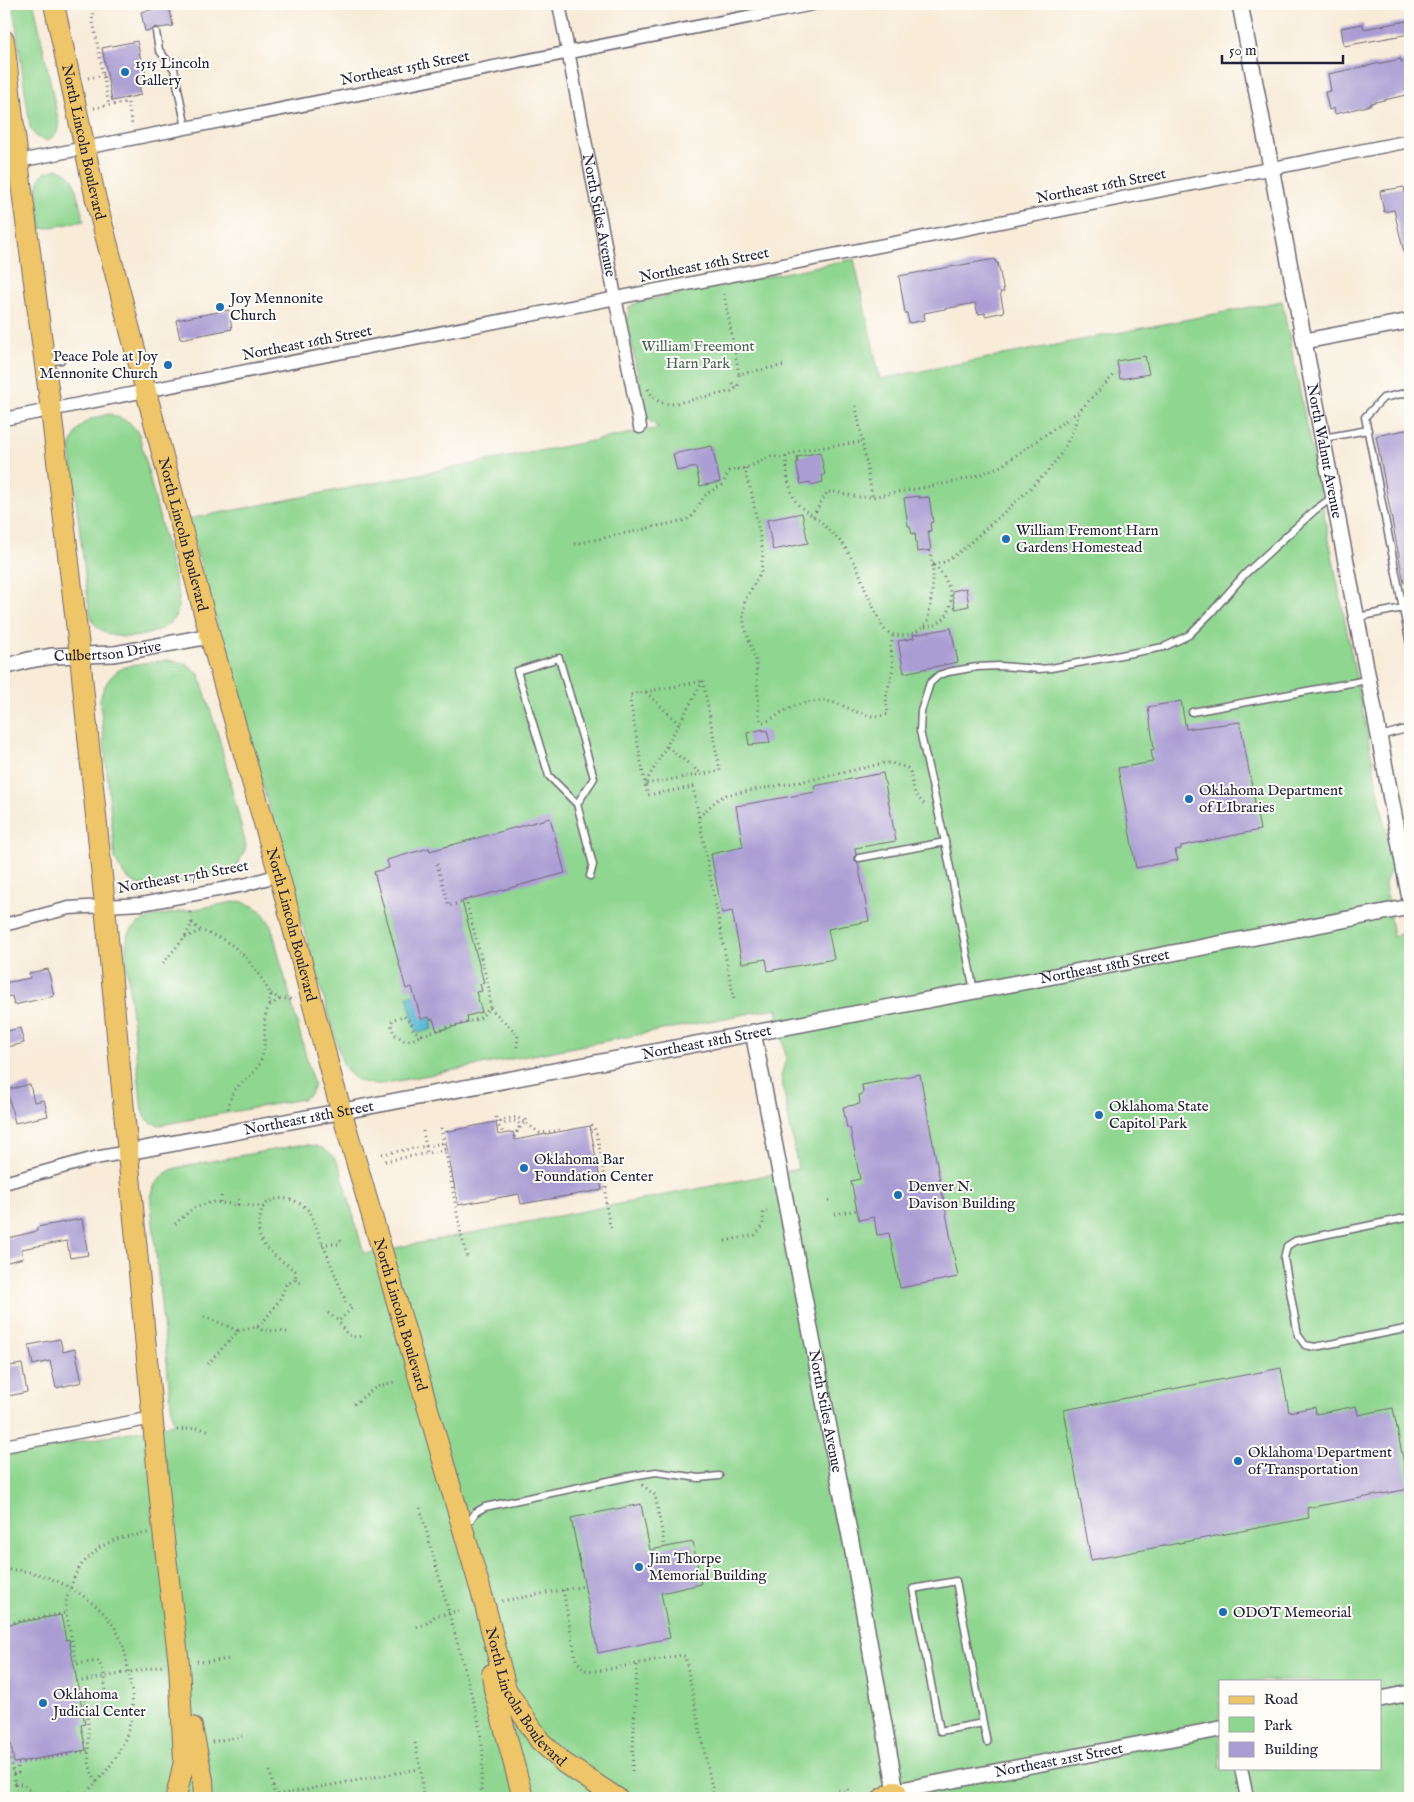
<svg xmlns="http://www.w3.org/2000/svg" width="1414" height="1802" viewBox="0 0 1414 1802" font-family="'IM FELL English',serif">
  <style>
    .green { fill: #8fd690; stroke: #587c66; fill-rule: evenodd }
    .water { fill: #57b7d5; stroke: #3c6c88 }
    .building { fill: #aa9dd3 }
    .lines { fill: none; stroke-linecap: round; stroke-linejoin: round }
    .service-casing { stroke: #6d6872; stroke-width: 9 }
    .minor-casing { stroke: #6d6872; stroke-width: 15 }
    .tertiary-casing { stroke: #6d6872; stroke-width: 18 }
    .primary-casing { stroke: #6d6872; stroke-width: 22 }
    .path { stroke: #6d6872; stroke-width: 3; stroke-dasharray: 1 4; stroke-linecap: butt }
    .service { stroke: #fff; stroke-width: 6 }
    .minor { stroke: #fff; stroke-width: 12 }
    .tertiary { stroke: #fff; stroke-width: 15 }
    .primary { stroke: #eec569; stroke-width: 20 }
    .poi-dot { fill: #1f6fb2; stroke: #fdfcf7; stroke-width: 2 }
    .labels { text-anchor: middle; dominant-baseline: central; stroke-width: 4; stroke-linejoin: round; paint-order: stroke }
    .poi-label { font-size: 15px; fill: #22223b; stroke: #fdfcf7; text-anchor: start }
    .street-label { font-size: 15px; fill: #22223b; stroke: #fdfcf7 }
    .park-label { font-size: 15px; fill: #486159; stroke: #fdfcf7 }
  </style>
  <rect width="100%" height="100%" fill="#fdfcf7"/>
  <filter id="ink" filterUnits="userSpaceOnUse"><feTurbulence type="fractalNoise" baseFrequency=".02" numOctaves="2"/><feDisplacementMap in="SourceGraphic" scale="10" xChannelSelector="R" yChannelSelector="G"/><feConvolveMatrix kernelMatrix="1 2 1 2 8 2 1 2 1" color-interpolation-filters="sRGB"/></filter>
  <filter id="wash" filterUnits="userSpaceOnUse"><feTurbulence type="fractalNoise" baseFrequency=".0096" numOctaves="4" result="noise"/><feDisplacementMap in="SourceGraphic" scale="20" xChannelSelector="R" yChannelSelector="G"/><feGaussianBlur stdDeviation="1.12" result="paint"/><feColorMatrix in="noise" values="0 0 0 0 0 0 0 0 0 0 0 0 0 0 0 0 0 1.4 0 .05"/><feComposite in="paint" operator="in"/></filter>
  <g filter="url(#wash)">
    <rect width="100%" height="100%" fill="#f8ebd8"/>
    <g class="green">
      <path d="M 13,4 L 34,4 L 59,124 L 57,133 L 47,141 L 36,137 L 30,127 Z"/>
      <path d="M 59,169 C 66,172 71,175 74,182 L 84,221 L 41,229 L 37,188 L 41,176 L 46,172 Z"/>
      <path d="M 854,259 L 880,379 L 1282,301 L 1393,865 L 1385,883 L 1393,937 L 1410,930 L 1410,1798 L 4,1798 L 4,1456 L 173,1424 L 151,1204 L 151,1197 L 155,1184 L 166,1173 L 173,1169 L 184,1166 L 299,1145 C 318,1144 332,1149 340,1168 L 364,1254 L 798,1169 L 781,1076 L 786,1058 L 777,1008 L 387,1083 C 364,1087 349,1080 341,1058 L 238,700 L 188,519 L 659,428 L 647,419 L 627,322 L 629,307 L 638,302 ZM 1220,1681 L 1380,1681 L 1380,1768 L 1220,1768 Z"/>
      <path d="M 110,414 L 129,422 L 139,434 L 179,598 C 178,603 178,612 175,617 C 159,639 107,647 92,620 C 90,615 89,606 88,601 L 70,448 C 79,423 84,419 110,414 Z"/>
      <path d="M 168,660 L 186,664 L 199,674 L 219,738 L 246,846 C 243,854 239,865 232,870 C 221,878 150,890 137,884 C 125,879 121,870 115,859 L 100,699 C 111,661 134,665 168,660 Z"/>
      <path d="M 240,901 C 257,907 263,910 271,926 L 314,1086 L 310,1094 L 303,1099 L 160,1125 C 150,1123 146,1120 142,1111 L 126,960 L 126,946 L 128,934 L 137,924 L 151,917 Z"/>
    </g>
    <path class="water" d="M 415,994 L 430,1016 L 433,1029 L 417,1033 L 407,996 Z"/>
    <g id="blocks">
      <g class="building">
        <path d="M 169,6 L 173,26 L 159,28 L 155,27 L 152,30 L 145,31 L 141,12 Z"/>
        <path d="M 1407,21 L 1409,34 L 1344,46 L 1341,28 L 1363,24 L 1364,29 Z"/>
        <path d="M 137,41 L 141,60 L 143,60 L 146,76 L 138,77 L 141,95 L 112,101 L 102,48 Z"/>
        <path d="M 1401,59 L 1401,62 L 1410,60 L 1410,94 L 1371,103 L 1371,105 L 1335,114 L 1334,108 L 1329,110 L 1325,92 L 1331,91 L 1328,74 Z"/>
        <path d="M 1404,187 L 1410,219 L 1410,256 L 1405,257 L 1394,210 L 1384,212 L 1380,191 Z"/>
        <path d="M 995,259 L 996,263 L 998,263 L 1004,292 L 1000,292 L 1004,312 L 985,316 L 985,313 L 978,314 L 975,303 L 924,313 L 925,320 L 909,323 L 907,313 L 905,313 L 899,276 Z"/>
        <path d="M 229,310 L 232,329 L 180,339 L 176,320 Z"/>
        <path d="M 1145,356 L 1149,374 L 1120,379 L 1117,361 Z"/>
        <path d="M 1410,429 L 1410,582 L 1404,583 L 1376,436 Z"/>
        <path d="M 712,446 L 720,482 L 700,486 L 696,467 L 677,471 L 673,454 Z"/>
        <path d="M 820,452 L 825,475 L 822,475 L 823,482 L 811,485 L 810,482 L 801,484 L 796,463 L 798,462 L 797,457 Z"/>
        <path d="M 919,496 L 919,498 L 929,497 L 933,522 L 930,523 L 931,531 L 928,531 L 931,550 L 917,552 L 915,533 L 912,534 L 910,526 L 908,526 L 904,498 Z"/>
        <path d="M 802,513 L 808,543 L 773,550 L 767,520 Z"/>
        <path d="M 966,588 L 969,606 L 955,609 L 952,591 Z"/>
        <path d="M 951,628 L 958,662 L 904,673 L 898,641 L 914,638 L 913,635 Z"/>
        <path d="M 1181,701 L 1186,729 L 1240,722 L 1260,830 L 1181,846 L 1181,849 L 1175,850 L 1178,860 L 1136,868 L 1118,768 L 1153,762 L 1151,750 L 1154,749 L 1148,707 Z"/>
        <path d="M 763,729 L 763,731 L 767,730 L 770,743 L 749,745 L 747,733 Z"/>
        <path d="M 883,773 L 896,841 L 855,848 L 856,854 L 854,859 L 858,863 L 869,921 L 828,929 L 834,959 L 768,971 L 766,959 L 742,963 L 732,911 L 722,913 L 711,854 L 743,847 L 736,806 L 815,792 L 814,786 Z"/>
        <path d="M 550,818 L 565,873 L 462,901 L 484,983 L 480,984 L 482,991 L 476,992 L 482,1012 L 467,1016 L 468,1023 L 437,1031 L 433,1019 L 430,1020 L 429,1017 L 421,1019 L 412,987 L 406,989 L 374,872 L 389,868 L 387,860 L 429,848 L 430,851 Z"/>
        <path d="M 48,969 L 54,996 L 14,1005 L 12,996 L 5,997 L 4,983 L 30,978 L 29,973 Z"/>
        <path d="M 20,1028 L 24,1043 L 4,1048 L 4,1032 Z"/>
        <path d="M 920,1074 L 958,1277 L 900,1288 L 889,1233 L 877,1235 L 874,1217 L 859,1220 L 851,1181 L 860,1179 L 850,1128 L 847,1128 L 843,1107 L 860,1104 L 859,1095 L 863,1094 L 862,1085 Z"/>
        <path d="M 30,1084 L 34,1102 L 44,1100 L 48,1116 L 15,1123 L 7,1090 Z"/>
        <path d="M 496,1122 L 498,1135 L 513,1132 L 515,1140 L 590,1126 L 602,1190 L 521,1204 L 519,1194 L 458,1205 L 444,1132 Z"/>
        <path d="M 82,1219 L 88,1255 L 70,1258 L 67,1241 L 21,1249 L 23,1258 L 4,1263 L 4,1239 L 37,1231 L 37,1227 Z"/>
        <path d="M 60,1339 L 63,1352 L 75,1349 L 82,1382 L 56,1388 L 50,1361 L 33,1365 L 29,1345 Z"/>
        <path d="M 22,1364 L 27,1392 L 4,1397 L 4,1367 Z"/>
        <path d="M 1281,1368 L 1289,1412 L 1315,1407 L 1316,1414 L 1356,1406 L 1358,1415 L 1393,1408 L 1409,1489 L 1307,1508 L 1309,1518 L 1091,1560 L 1064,1410 Z"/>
        <path d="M 641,1504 L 650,1550 L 693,1542 L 701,1584 L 661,1593 L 670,1638 L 598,1653 L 571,1518 Z"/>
        <path d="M 61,1615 L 66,1640 L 69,1639 L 85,1724 L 81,1725 L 86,1750 L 14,1763 L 11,1744 L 4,1745 L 4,1625 Z"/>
      </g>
    </g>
  </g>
  <g filter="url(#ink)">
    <use href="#blocks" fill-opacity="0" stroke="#6d6872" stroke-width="1"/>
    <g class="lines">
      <g class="service-casing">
        <g id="service">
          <path d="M 156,32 L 159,50 L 174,69 L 186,128"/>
          <path d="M 46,362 L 61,360"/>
          <path d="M 1410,392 L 1383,398 L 1365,417 L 1410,644"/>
          <path d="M 1323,438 L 1368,430"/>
          <path d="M 1358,617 L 1403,608"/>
          <path d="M 1192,712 L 1367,680"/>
          <path d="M 1380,736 L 1410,728"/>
          <path d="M 577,804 L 594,778 L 559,658 L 517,671 L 549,776 L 577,804 L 593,865 L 590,876"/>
          <path d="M 859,858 L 945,842"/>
          <path d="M 974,991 L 945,842 L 920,731 L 921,711 L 930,683 L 939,675 L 948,672 L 977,667 L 1000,666 L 1039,669 L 1051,668 L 1164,647 L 1189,635 L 1210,614 L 1245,574 L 1315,510 L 1333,497"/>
          <path d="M 1410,1217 L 1295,1241 L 1287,1246 L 1284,1258 L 1298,1335 L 1305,1345 L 1315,1347 L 1410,1328"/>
          <path d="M 466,1526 L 476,1512 L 485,1507 L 632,1476 L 656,1472 L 699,1478 L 719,1476"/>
          <path d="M 983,1723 L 940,1731 L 913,1589 L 956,1581 L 983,1723 L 987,1742"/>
        </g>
      </g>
      <g class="minor-casing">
        <g id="minor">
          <path id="s1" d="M 559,4 L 640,427"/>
          <path d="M 4,164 L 813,4"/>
          <path d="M 4,419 L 1410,141"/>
          <path d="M 4,925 L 69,908 L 141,904 L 244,885 L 279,875"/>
          <path d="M 4,1183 L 95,1158 L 128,1152"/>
          <path d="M 4,1446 L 153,1418"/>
          <path d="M 1241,1768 L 1247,1798"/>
        </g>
      </g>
      <g class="tertiary-casing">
        <g id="tertiary">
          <path id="s2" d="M 1240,4 L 1410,899"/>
          <path d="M 1305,341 L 1410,321"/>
          <path id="s3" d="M 4,667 L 29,660 L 53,656 L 114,654 L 210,636"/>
          <path id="s4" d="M 753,1032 L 852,1547 L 896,1791 L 1220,1729"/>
          <path id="s5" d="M 128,1152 L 1059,975 L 1410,907"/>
          <path d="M 1380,1699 L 1410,1693"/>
        </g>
      </g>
      <g class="primary-casing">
        <g id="primary">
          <path id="s6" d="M 54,4 L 96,200 L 210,636 L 281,882 L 333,1082 L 485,1605 L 506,1689 L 525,1718 L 540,1741 L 564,1763 L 617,1798"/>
          <path d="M 4,40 L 18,161 L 51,410 L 80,656 L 105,906 L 163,1531 L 179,1664 L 184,1761 L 176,1798"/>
          <path d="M 492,1674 L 494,1689 L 523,1798"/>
          <path d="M 192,1727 L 203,1780 L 204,1798"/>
          <path d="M 883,1798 L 896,1791"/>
        </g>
      </g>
      <g class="path">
        <path d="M 97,4 L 92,16 L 109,106"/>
        <path d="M 88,78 L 104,75"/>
        <path d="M 127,98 L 132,125"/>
        <path d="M 94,108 L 128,102"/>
        <path d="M 724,294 L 739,374 L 786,365"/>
        <path d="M 709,364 L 715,370"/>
        <path d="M 732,383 L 737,387"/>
        <path d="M 648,389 C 654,400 660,404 672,404 L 733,391 L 739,384 L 739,374"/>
        <path d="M 856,406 L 872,496"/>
        <path d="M 786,457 L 788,480 L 794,499 L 799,506 L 821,522 L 843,544 L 858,569 L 865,589 L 883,628 C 895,642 919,635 928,621 C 931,597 937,573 929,550"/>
        <path d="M 746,468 L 746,477 L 751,490 L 763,553 L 761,572 L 745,600 L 743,618 L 745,628 L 756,661 L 759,715 L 761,722 C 771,722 777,714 786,710 C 796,704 812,701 824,701 C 849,703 861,722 888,714 L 886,698 L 893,668 L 891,645 L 893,636"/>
        <path d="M 813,516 L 827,492 L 836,492 L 858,497 L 872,497 L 954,482 L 979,475 L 1001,466 L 1079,411 L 1116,373"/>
        <path d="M 575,544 L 686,520 L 692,516 L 706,494 L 722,485 L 729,471 L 746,468 L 772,456 L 782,458 L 803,450 L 861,442"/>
        <path d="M 933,564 L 946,562 L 962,550 L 1021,497 L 1047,472 L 1063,451 L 1074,428 L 1079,413"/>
        <path d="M 925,627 C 961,622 955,583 933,564"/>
        <path d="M 703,681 L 645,784 L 648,795 L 693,787 L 734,1000"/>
        <path d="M 703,681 L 720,771 L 645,784 L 629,695 Z"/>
        <path d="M 646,692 L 679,724"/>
        <path d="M 667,747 L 702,774"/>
        <path d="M 699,817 L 718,799 L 726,795 L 810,780 L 885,763 L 891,763 L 907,768 L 910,772 L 915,794 L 926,806"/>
        <path d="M 192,923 C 203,934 215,934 227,942 C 247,954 259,975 271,994 C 270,1003 266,1011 265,1020 C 264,1036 266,1048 260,1063 C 251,1082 230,1082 228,1111"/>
        <path d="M 185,937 L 201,931"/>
        <path d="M 163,963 L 185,937 L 192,923 L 189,908"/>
        <path d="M 271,994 L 280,999 L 295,999"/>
        <path d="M 270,1005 L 280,999"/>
        <path d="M 490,1008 L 518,1035 L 517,1047"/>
        <path d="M 421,1035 L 413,1030 L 411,1023 L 404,1016 L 393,1019 L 391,1024 L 394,1034 L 404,1040 L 412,1040 L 421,1035 L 479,1019 L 490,1008 L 489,988 L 466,901 L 449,906 L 436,861"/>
        <path d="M 496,1117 L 498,1125 L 504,1134"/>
        <path d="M 591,1125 L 594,1128 L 597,1135 L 606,1186 L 606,1206 L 611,1231"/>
        <path d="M 441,1128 L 461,1234 L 468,1260"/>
        <path d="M 423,1131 L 427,1153"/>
        <path d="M 517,1132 L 529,1116"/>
        <path d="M 514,1137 L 520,1125 L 518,1122 L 514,1121 L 503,1124 L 501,1122 L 502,1120 L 517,1117 L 540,1133 L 556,1131 L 562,1127"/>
        <path d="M 382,1154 L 444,1143"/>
        <path d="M 385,1161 L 445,1150"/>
        <path d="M 828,1200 L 831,1200"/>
        <path d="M 220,1202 L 222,1193"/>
        <path d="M 238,1205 L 239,1195"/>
        <path d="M 835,1214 L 857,1210"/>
        <path d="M 175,1224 L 193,1208 L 212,1202 L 263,1207 C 276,1192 299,1199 310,1212 L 346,1302 L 352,1308 L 339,1321 C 343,1330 349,1340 361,1336"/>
        <path d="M 725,1241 L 755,1235 L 763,1226 L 763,1212 L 767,1211"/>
        <path d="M 322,1244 L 338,1244 L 343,1237"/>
        <path d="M 296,1279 L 301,1283"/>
        <path d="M 328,1313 L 339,1321"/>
        <path d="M 204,1317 C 207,1317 237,1330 238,1331"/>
        <path d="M 257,1327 L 262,1330 L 287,1332"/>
        <path d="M 208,1364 L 238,1331 L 257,1327 L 263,1322 L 279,1301 L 286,1285 L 296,1279 L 295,1271 C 269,1250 250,1245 263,1207"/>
        <path d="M 354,1404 L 376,1387 L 397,1381"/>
        <path d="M 177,1430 L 198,1428 L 211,1431"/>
        <path d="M 642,1485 L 655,1495 L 665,1548"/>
        <path d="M 420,1508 L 478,1718 L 483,1751 L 481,1789 L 482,1798"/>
        <path d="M 4,1570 C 45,1567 106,1600 121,1640 C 126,1653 128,1668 130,1681 C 132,1694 134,1706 131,1719 C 124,1752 107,1772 84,1795 L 84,1798"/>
        <path d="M 563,1590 L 576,1660 L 585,1670 L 599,1671 L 682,1655 L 685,1656 L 714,1798"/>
        <path d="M 502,1601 L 585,1586"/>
        <path d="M 4,1624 L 66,1613"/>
        <path d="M 417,1627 L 426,1624 L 435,1616 L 463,1610"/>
        <path d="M 197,1661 L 205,1662 L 230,1659"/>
        <path d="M 77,1682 L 163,1666"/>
        <path d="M 6,1735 L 15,1783 L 16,1798"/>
        <path d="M 212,1742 L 242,1736"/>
        <path d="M 415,1743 L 421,1772 L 423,1798"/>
        <path d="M 270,1771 L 274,1791 L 278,1798"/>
        <path d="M 632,1771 L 637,1664"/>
        <path d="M 13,1774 L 18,1773 L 17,1764 L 88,1751"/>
        <path d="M 97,1782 C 84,1766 90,1741 88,1723 C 87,1715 85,1707 84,1699 L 104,1694 C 107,1683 104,1670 98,1661 L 77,1664 L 66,1613 L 66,1600 L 75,1575 L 82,1564 L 100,1547 L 119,1538 L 148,1533"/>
        <path d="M 15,1783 L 21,1784 L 41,1798"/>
        <path d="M 277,1795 L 419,1769"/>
        <path d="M 49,1798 C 61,1791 71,1791 84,1795"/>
        <path d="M 799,1798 L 848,1789 L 850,1798"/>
      </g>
      <use href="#service" class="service"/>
      <use href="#minor" class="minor"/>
      <use href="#tertiary" class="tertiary"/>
      <use href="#primary" class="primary"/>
    </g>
  </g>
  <g class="poi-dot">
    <circle cx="125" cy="72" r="5"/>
    <circle cx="220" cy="307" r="5"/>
    <circle cx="168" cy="365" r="5"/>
    <circle cx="1006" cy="539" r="5"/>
    <circle cx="1189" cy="799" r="5"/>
    <circle cx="1099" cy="1115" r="5"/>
    <circle cx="524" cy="1168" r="5"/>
    <circle cx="898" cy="1195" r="5"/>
    <circle cx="1238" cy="1461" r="5"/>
    <circle cx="639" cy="1567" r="5"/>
    <circle cx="1223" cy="1612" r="5"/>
    <circle cx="43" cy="1703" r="5"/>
  </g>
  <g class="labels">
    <g class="poi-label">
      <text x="135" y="63">1515 Lincoln<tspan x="135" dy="17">Gallery</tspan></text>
      <text x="230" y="298">Joy Mennonite<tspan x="230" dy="17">Church</tspan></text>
      <text x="158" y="356" text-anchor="end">Peace Pole at Joy<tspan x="158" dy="17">Mennonite Church</tspan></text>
      <text x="1016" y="530">William Fremont Harn<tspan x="1016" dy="17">Gardens Homestead</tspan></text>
      <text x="1199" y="790">Oklahoma Department<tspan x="1199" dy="17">of LIbraries</tspan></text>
      <text x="1109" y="1106">Oklahoma State<tspan x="1109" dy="17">Capitol Park</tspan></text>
      <text x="534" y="1159">Oklahoma Bar<tspan x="534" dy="17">Foundation Center</tspan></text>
      <text x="908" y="1186">Denver N.<tspan x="908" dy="17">Davison Building</tspan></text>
      <text x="1248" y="1452">Oklahoma Department<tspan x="1248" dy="17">of Transportation</tspan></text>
      <text x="649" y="1558">Jim Thorpe<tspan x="649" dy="17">Memorial Building</tspan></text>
      <text x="1233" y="1612">ODOT Memeorial</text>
      <text x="53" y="1694">Oklahoma<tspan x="53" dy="17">Judicial Center</tspan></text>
    </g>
    <g class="street-label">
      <text transform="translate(405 68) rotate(-11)">Northeast 15th Street</text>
      <text stroke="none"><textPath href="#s6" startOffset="141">North Lincoln Boulevard</textPath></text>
      <text transform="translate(1101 186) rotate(-11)">Northeast 16th Street</text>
      <text stroke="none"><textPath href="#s1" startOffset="215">North Stiles Avenue</textPath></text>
      <text transform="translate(704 265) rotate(-11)">Northeast 16th Street</text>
      <text transform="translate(307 343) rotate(-11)">Northeast 16th Street</text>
      <text stroke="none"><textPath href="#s2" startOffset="455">North Walnut Avenue</textPath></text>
      <text stroke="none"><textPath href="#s6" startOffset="546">North Lincoln Boulevard</textPath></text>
      <text stroke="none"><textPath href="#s3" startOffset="105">Culbertson Drive</textPath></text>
      <text transform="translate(183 877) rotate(-10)">Northeast 17th Street</text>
      <text stroke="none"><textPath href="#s6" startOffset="951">North Lincoln Boulevard</textPath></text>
      <text stroke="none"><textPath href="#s5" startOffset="994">Northeast 18th Street</textPath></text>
      <text stroke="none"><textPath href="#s5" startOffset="589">Northeast 18th Street</textPath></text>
      <text stroke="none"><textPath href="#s5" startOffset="184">Northeast 18th Street</textPath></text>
      <text stroke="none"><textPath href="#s6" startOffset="1356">North Lincoln Boulevard</textPath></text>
      <text stroke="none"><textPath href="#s4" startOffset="386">North Stiles Avenue</textPath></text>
      <text stroke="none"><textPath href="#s6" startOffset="1761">North Lincoln Boulevard</textPath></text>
      <text stroke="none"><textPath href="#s4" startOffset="938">Northeast 21st Street</textPath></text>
    </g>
    <g class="park-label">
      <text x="698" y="346">William Freemont<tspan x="698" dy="17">Harn Park</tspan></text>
    </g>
  </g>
  <rect width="1414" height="1802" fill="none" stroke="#fdfcf7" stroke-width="20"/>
  <rect x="1219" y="1680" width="162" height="90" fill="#fdfcf7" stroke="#a5a5ac"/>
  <rect x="1229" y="1696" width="25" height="8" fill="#eec569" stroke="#a5a5ac"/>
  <text x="1264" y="1704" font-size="15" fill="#22223b">Road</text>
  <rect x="1229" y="1717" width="25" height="15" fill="#8fd690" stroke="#a5a5ac"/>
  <text x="1264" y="1730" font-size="15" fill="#22223b">Park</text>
  <rect x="1229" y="1742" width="25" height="15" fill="#aa9dd3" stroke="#a5a5ac"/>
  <text x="1264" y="1754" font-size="15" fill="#22223b">Building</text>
  <path d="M1222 55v8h121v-8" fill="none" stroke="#22223b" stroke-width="2.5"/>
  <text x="1229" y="55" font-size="15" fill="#22223b" stroke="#fdfcf7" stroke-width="4" paint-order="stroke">50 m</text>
</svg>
